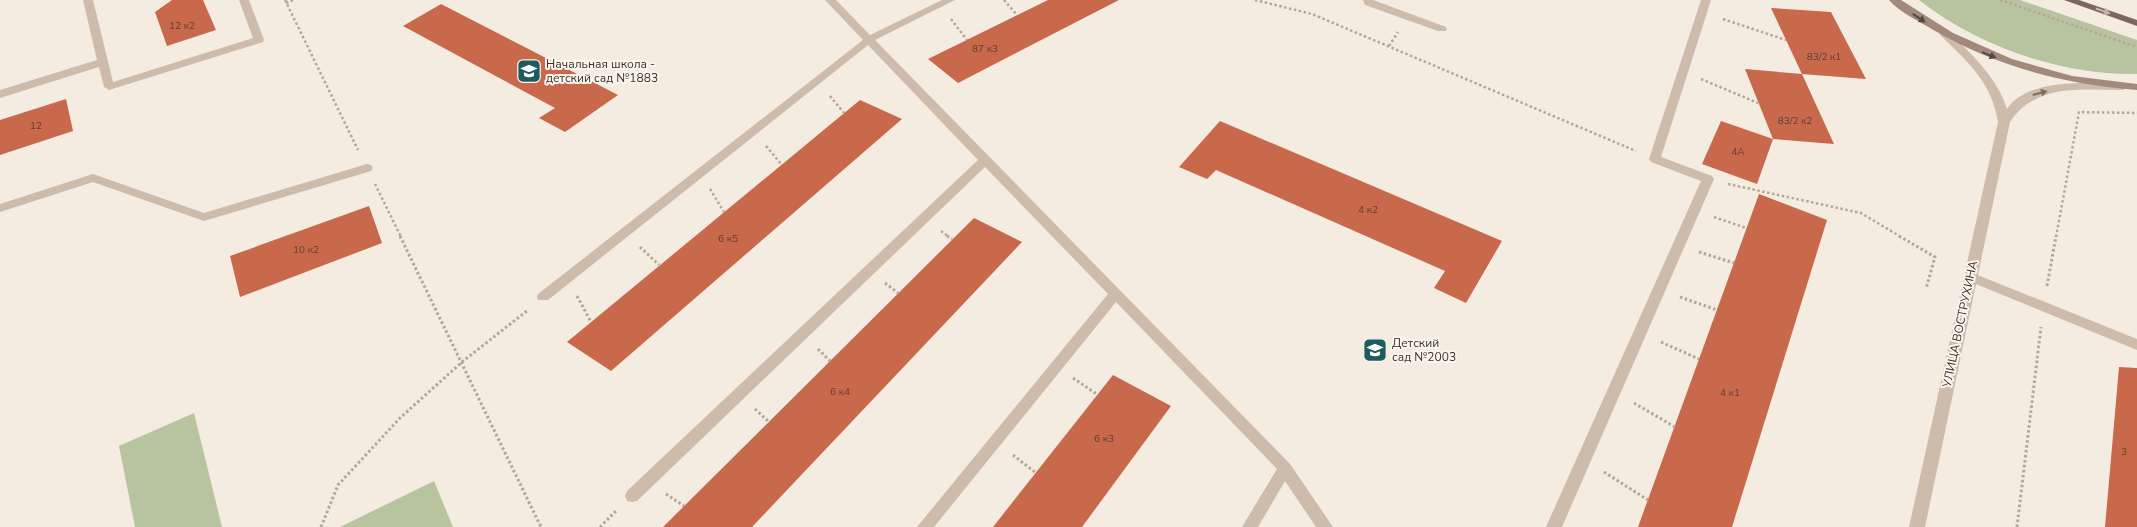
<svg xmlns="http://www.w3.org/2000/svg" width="2137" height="527" viewBox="0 0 2137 527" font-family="'Nunito Sans',sans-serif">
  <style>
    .green { fill: #b8c4a0 }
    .building { fill: #c8694b }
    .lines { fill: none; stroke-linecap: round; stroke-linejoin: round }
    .path-far1 { stroke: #b9a596; stroke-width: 2.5; stroke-dasharray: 2.5 2.5; stroke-linecap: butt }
    .path { stroke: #b9a596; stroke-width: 3; stroke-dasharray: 2.5 2.5; stroke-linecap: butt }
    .service { fill: #cdbbac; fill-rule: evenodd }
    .tertiary { fill: #cdbbac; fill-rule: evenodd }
    .secondary { fill: #a18a7d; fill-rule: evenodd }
    .primary { fill: #7d675c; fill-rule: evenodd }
    .oneway { fill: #c2b5ac }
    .oneway2 { fill: #544640 }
    .oneway3 { fill: #7d6f65 }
    .labels { text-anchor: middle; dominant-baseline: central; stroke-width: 4; stroke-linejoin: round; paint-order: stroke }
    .number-label { font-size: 10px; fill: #5e3e33 }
    .poi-label { font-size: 12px; fill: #3b302b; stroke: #fbf5ee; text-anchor: start }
    .street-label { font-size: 12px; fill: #3b302b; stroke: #fbf5ee }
  </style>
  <rect width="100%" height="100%" fill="#f4ebe1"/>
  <g class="green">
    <path d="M 1919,0 L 2020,0 L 2137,40 L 2137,74 C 2060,75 1979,47 1919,0 Z"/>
    <path d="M 194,413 L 222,527 L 135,527 L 119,446 Z"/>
    <path d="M 434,481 L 453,527 L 340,527 Z"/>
  </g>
  <g class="building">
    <path d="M 172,0 L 203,0 L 216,30 L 167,46 L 155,12 Z"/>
    <path d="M 1048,0 L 1119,0 L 958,83 L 928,59 Z"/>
    <path d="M 441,4 L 618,95 L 565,132 L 539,118 L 555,108 L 403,26 Z"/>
    <path d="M 1771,8 L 1831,12 L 1866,79 L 1802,74 Z"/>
    <path d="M 1745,69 L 1802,74 L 1834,144 L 1773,139 L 1757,184 L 1702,164 L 1721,121 L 1773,139 Z"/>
    <path d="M 66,99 L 73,131 L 0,155 L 0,120 Z"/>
    <path d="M 860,100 L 902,119 L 611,371 L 567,342 Z"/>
    <path d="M 1220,121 L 1502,241 L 1466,303 L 1434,288 L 1445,271 L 1216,170 L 1207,179 L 1179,167 Z"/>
    <path d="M 1759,194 L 1827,220 L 1732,527 L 1638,527 Z"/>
    <path d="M 369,206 L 382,243 L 240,297 L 230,256 Z"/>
    <path d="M 974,218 L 1022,242 L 752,527 L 663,527 Z"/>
    <path d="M 2119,367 L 2137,368 L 2137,527 L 2105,527 Z"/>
    <path d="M 1113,375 L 1171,406 L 1082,527 L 993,527 Z"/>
  </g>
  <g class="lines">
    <g class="path-far1">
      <path d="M 285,0 L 358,150"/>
      <path d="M 1004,0 L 1017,15"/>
      <path d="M 1255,0 L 1312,14 L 1636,151"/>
      <path d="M 2000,0 L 2137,47"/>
      <path d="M 286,3 L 293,0"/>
      <path d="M 951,19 L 967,40"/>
      <path d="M 1723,19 L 1786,40"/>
      <path d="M 1389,46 L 1398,32"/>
      <path d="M 1701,79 L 1758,103"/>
      <path d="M 830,96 L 844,113"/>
      <path d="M 766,146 L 782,165"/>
      <path d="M 375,184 L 401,237"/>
      <path d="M 1728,184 L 1861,213 L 1901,237"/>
      <path d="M 710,189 L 724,212"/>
      <path d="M 1714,217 L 1746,228"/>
      <path d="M 941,231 L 949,237"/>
      <path d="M 2056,237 L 2079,112 L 2137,113"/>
    </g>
    <g class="path">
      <path d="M 400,236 L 541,527"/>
      <path d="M 947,236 L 952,239"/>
      <path d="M 1899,236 L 1935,257 L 1926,289"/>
      <path d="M 640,247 L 659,265"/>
      <path d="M 1699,252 L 1734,263"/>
      <path d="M 885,283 L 898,293"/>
      <path d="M 2047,286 L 2056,236"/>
      <path d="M 577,296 L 591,322"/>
      <path d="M 1680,297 L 1717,310"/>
      <path d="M 1661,342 L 1699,359"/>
      <path d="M 818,349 L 830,361"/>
      <path d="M 1073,378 L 1098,395"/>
      <path d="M 1634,403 L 1675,427"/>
      <path d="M 755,409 L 769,422"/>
      <path d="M 1013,455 L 1036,473"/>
      <path d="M 1604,472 L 1648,500"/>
      <path d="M 666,494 L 684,506"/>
      <path d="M 321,527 L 338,485 L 400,418 L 462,362 L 528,310"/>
      <path d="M 600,527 L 617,510"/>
      <path d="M 2017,527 L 2041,327"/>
    </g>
    <g class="service">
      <path d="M 83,0 L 93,0 L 113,82 L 253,38 L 239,0 L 249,0 L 264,40 L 263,42 L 109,90 L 104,87 L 99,67 L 0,98 L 0,90 L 97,60 Z"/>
      <path d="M 825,0 L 836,0 L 870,35 L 942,0 L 955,0 L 875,40 L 1290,464 L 1333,527 L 1316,527 L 1285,481 L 1258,527 L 1242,527 L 1277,469 L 1116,302 L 934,527 L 917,527 L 1108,294 L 985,167 L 637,501 L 632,502 L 627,501 L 625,496 L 627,491 L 978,160 L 868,45 L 548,300 L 538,300 L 537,297 L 538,294 L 863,40 Z"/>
      <path d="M 1363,0 L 1373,0 L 1446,27 L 1447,29 L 1446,31 L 1438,31 L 1365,5 Z"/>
      <path d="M 1701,0 L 1711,0 L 1661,157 L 1712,176 L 1714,179 L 1562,527 L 1546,527 L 1701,181 L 1651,162 L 1649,159 Z"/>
      <path d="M 367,164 L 371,165 L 373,168 L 371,171 L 204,221 L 93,182 L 0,212 L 0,204 L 93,174 L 204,213 Z"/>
      <path d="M 1970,272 L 2137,339 L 2137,350 L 1966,280 L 1964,277 L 1966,274 Z"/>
    </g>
    <path class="tertiary" d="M 1945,31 L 1949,32 C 1972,55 1997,77 2007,109 C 2029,77 2090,83 2123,84 L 2128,87 L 2123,90 C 2081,90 2036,83 2010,122 L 1925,527 L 1909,527 L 1998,122 C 1992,83 1969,63 1941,36 L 1940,34 Z"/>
    <path class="secondary" d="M 1889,0 L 1901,0 L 1953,33 L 2012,59 L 2072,76 L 2137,84 L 2137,90 C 2063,84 1994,66 1930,28 C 1917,20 1899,12 1889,0 Z"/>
    <path class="primary" d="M 2064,0 L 2079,0 L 2137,20 L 2137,26 Z"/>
  </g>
  <defs><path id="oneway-solid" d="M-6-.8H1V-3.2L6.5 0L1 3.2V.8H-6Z" transform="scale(1.25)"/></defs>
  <use class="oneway" href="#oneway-solid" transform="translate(2103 11) rotate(19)"/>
  <g class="oneway2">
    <use href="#oneway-solid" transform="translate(1919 18) rotate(33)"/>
    <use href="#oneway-solid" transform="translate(1989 55) rotate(22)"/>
  </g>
  <use class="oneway3" href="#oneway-solid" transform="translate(2040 93) rotate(-15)"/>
  <defs>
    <g id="school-square" transform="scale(1.25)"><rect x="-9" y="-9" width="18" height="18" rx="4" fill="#1f5a5e" stroke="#fbf5ee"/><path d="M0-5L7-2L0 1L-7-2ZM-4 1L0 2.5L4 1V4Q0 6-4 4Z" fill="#fff"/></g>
  </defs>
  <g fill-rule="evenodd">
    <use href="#school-square" x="529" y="71"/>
    <use href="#school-square" x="1375" y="350"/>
  </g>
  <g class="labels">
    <g class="number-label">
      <text x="182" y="26">12 к2</text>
      <text x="985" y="49">87 к3</text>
      <text x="1824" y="57">83/2 к1</text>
      <text x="1795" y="121">83/2 к2</text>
      <text x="36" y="126">12</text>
      <text x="1738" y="152">4А</text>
      <text x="1368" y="210">4 к2</text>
      <text x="728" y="239">6 к5</text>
      <text x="306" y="250">10 к2</text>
      <text x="840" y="392">6 к4</text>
      <text x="1730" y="393">4 к1</text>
      <text x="1104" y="439">6 к3</text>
      <text x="2124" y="452">3</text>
    </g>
    <g class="poi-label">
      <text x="546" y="64">Начальная школа -<tspan x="546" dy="14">детский сад №1883</tspan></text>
      <text x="1392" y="343">Детский<tspan x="1392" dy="14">сад №2003</tspan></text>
    </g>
    <g class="street-label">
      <text transform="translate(1960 324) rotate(-78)">УЛИЦА ВОСТРУХИНА</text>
    </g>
  </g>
</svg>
